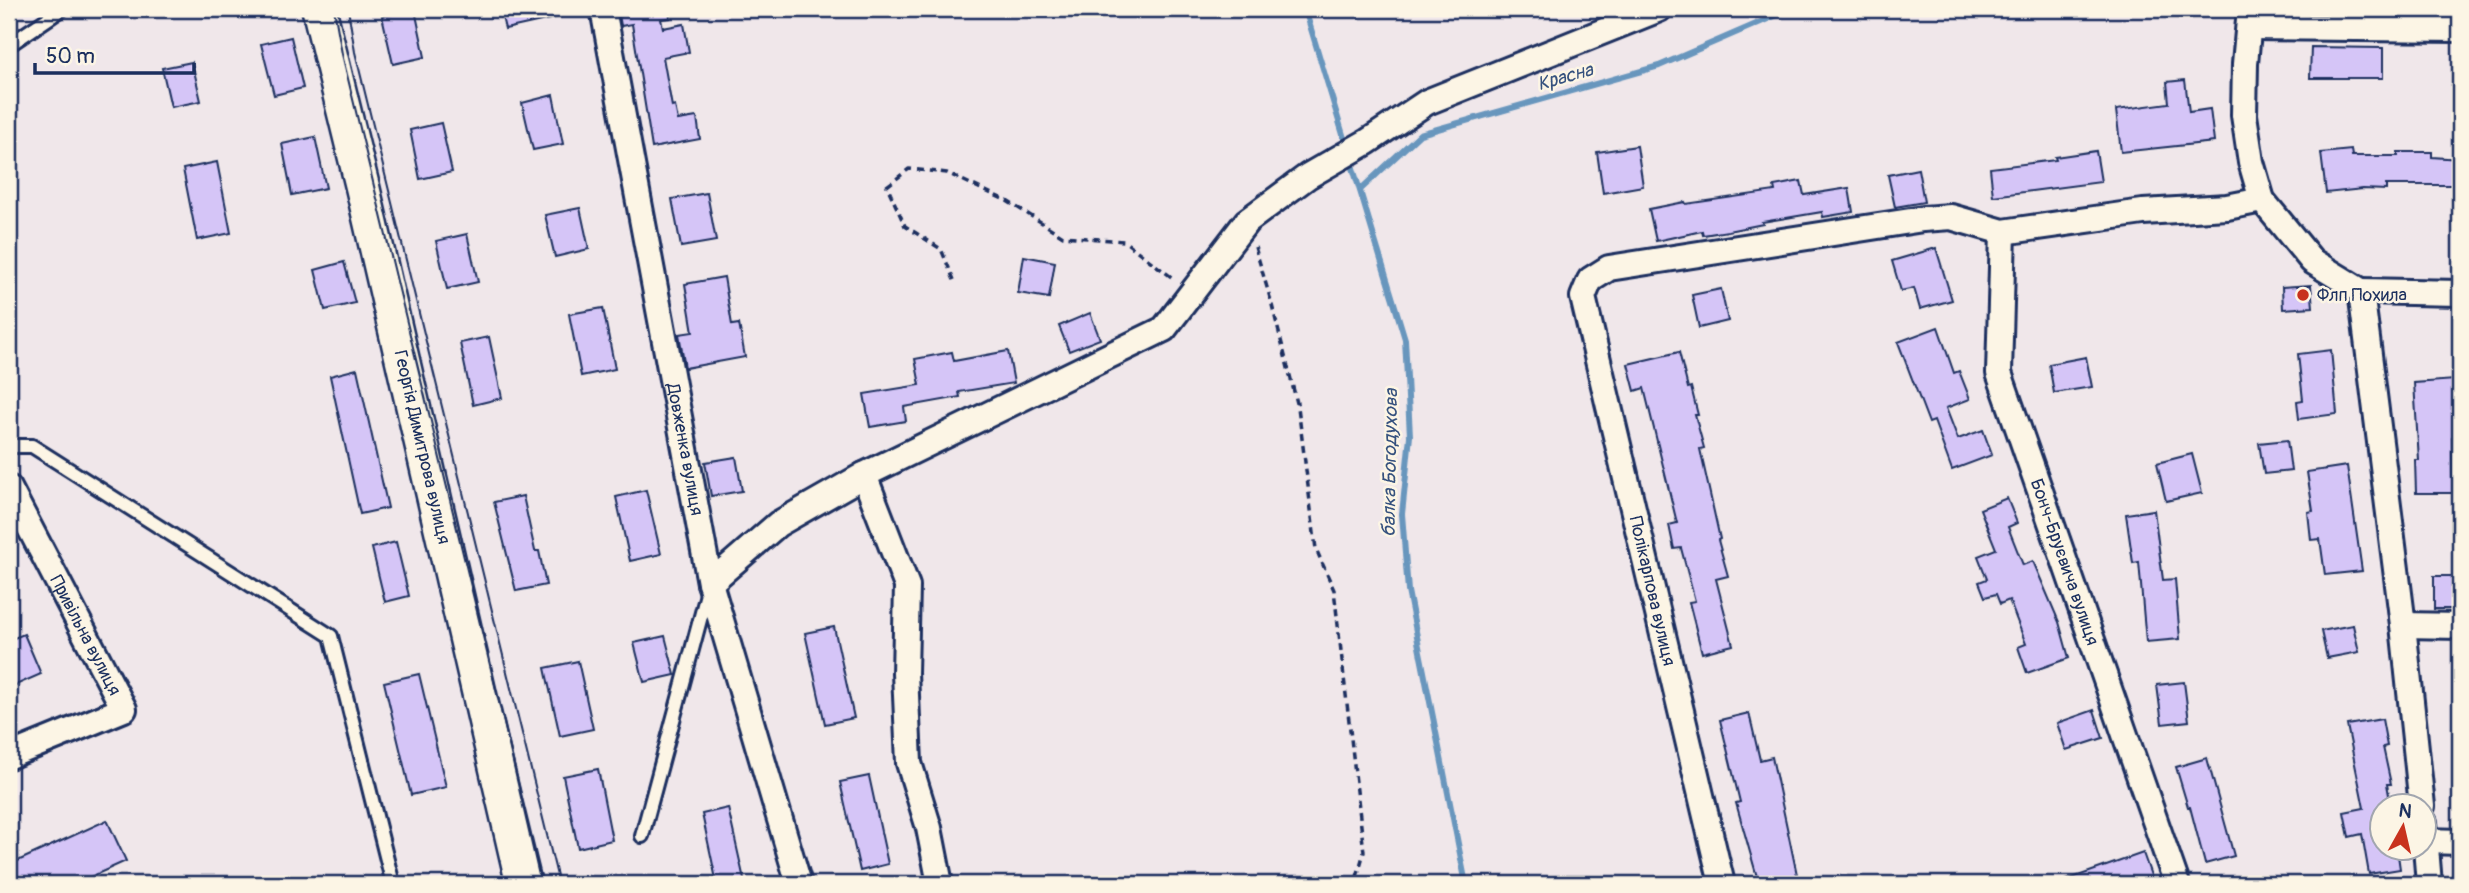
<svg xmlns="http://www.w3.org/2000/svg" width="2469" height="893" viewBox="0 0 2469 893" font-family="Pangolin,sans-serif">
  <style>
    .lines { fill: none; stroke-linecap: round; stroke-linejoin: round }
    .stream { stroke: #6896bd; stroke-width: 6 }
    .building { fill: #d5c5f7; stroke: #1b2f5e; stroke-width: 2 }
    .lane-casing { stroke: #1b2f5e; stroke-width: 18 }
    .street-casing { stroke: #1b2f5e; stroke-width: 30 }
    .secondary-casing { stroke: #1b2f5e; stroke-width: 38 }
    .path { stroke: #1b2f5e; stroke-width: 3.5; stroke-dasharray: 7 5; stroke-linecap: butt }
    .lane { stroke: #fcf5e5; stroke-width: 12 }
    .street { stroke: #fcf5e5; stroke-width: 24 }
    .secondary { stroke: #fcf5e5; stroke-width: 33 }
    .tram { stroke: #1b2f5e; stroke-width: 2 }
    .poi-dot { fill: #c8321e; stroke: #fcf5e5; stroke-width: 2.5 }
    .labels { text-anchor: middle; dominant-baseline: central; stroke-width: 5; stroke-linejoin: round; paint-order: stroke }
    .poi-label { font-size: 18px; fill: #1b2f5e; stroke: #fcf5e5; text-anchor: start }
    .street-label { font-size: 18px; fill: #1b2f5e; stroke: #fcf5e5 }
    .water-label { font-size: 19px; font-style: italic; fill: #35517e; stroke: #fcf5e5 }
  </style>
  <rect width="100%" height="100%" fill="#f0e7ea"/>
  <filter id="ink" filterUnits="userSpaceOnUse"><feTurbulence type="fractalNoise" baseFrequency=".0143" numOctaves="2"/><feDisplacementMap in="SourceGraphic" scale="14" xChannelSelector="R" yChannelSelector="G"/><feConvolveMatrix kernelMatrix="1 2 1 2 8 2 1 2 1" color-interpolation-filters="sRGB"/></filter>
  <g filter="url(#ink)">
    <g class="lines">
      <g class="stream">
        <path d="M 1305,9 L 1347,148"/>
        <path d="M 1350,158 L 1405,339 L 1410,436 L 1402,514 L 1408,591 L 1466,884"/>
        <path d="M 1360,190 L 1420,134 L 1659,66 L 1791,9"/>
      </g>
    </g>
    <g class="building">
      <path d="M 500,9 L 563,9 L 564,16 L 505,29 Z"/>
      <path d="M 618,9 L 669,9 L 670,18 L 661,19 L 663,28 L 684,24 L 689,52 L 663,57 L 672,107 L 675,106 L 678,120 L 697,117 L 700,139 L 652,148 L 632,24 L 621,26 Z"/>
      <path d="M 415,10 L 425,57 L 393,64 L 382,16 Z"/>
      <path d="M 291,37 L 303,88 L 274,95 L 261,44 Z"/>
      <path d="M 2311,47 L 2383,48 L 2383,78 L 2310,78 Z"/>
      <path d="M 192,62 L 201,101 L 171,107 L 162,68 Z"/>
      <path d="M 2185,80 L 2189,112 L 2210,109 L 2214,142 L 2121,152 L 2116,110 L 2169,103 L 2167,82 Z"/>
      <path d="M 553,95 L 563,144 L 533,150 L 522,103 Z"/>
      <path d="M 441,123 L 452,172 L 420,179 L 410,130 Z"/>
      <path d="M 315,137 L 326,188 L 292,195 L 282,144 Z"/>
      <path d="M 1637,146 L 1643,186 L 1603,193 L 1597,152 Z"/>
      <path d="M 2351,150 L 2352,156 L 2398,156 L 2398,152 L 2432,152 L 2432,157 L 2460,159 L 2460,185 L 2386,185 L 2386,190 L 2363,189 L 2326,193 L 2321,153 Z"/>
      <path d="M 2096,151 L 2101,182 L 1993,196 L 1990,168 L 2056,160 L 2055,157 Z"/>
      <path d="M 217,162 L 231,233 L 197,240 L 183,169 Z"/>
      <path d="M 1918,169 L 1924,202 L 1895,207 L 1888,175 Z"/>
      <path d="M 1801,181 L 1804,195 L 1849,188 L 1853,212 L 1823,217 L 1822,212 L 1762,222 L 1763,224 L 1728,231 L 1703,235 L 1702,231 L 1656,241 L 1649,209 L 1685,202 L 1686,204 L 1775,191 L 1774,186 Z"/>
      <path d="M 707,193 L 716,241 L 681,247 L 672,199 Z"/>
      <path d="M 580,208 L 589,249 L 555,257 L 545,215 Z"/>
      <path d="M 467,234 L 478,282 L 447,289 L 436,241 Z"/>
      <path d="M 1936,248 L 1952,300 L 1920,309 L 1914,288 L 1901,291 L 1892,261 Z"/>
      <path d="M 1024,256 L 1055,262 L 1049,298 L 1018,293 Z"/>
      <path d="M 344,262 L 355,303 L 325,310 L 315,270 Z"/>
      <path d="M 724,277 L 732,325 L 739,324 L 745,357 L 685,368 L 679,334 L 693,332 L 685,284 Z"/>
      <path d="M 2311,285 L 2313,307 L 2283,309 L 2282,287 Z"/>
      <path d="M 1721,289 L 1728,321 L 1699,328 L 1692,295 Z"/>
      <path d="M 603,308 L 615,369 L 581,376 L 569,314 Z"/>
      <path d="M 1090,313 L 1100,339 L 1069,351 L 1059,326 Z"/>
      <path d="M 1938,327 L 1954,373 L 1959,371 L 1970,399 L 1946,408 L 1958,439 L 1983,430 L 1992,455 L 1952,470 L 1934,421 L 1929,423 L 1898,342 Z"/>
      <path d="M 489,337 L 502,398 L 473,405 L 460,343 Z"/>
      <path d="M 2331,350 L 2337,414 L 2299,419 L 2297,401 L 2303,400 L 2298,354 Z"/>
      <path d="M 1008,351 L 1014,383 L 959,392 L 960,397 L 904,407 L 906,421 L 870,427 L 864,394 L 920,385 L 915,359 L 952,352 L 954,361 Z"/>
      <path d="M 1679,352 L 1688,388 L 1691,387 L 1698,415 L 1695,415 L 1704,448 L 1700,449 L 1720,539 L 1718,540 L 1728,576 L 1716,579 L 1733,645 L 1702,653 L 1689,602 L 1695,601 L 1681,548 L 1674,549 L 1669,525 L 1677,523 L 1644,388 L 1635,391 L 1628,364 Z"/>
      <path d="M 2086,357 L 2092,387 L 2054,393 L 2049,364 Z"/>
      <path d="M 357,369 L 388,508 L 360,514 L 330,376 Z"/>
      <path d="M 2455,380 L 2459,436 L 2452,437 L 2453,493 L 2416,493 L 2415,460 L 2419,460 L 2414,383 Z"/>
      <path d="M 2287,440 L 2291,471 L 2264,474 L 2259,443 Z"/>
      <path d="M 2192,454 L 2202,493 L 2166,501 L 2157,463 Z"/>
      <path d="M 736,457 L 742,491 L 711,496 L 705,462 Z"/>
      <path d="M 2347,466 L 2362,571 L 2325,575 L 2320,539 L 2311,540 L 2308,512 L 2313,511 L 2307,472 Z"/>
      <path d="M 646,490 L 661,554 L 630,561 L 616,497 Z"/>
      <path d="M 523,496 L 535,551 L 539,551 L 546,585 L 516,591 L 494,502 Z"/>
      <path d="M 2007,498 L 2017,523 L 2008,527 L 2023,565 L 2033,561 L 2059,622 L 2069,658 L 2027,673 L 2018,647 L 2026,644 L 2009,600 L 2000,604 L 1996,594 L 1985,597 L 1979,582 L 1987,579 L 1978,556 L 1996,549 L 1980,509 Z"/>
      <path d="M 2154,510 L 2163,580 L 2175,579 L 2180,639 L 2146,642 L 2139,562 L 2133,563 L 2126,514 Z"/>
      <path d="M 396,542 L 409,596 L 385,602 L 372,548 Z"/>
      <rect x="2434" y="576" width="26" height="33"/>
      <path d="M 2353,625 L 2359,652 L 2327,658 L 2321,631 Z"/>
      <path d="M 834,627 L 854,718 L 825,724 L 805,633 Z"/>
      <path d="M 24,634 L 41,674 L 9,688 L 9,640 Z"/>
      <path d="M 665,636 L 675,675 L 644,682 L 634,643 Z"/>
      <path d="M 578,661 L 593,729 L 560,736 L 545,668 Z"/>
      <path d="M 419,674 L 446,787 L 411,795 L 384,682 Z"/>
      <path d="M 2184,682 L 2189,721 L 2162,724 L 2157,685 Z"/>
      <path d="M 2094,710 L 2103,738 L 2066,750 L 2057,723 Z"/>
      <path d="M 1749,713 L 1760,760 L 1772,757 L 1799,884 L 1759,884 L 1736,803 L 1740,802 L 1720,720 Z"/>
      <path d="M 2382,719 L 2387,746 L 2383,747 L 2391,784 L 2387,784 L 2391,806 L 2382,806 L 2382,848 L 2397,848 L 2400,869 L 2369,874 L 2362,834 L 2349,837 L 2344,812 L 2364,808 L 2347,725 Z"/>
      <path d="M 2207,758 L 2234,856 L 2205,864 L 2190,807 L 2188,807 L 2176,767 Z"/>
      <path d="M 598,769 L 612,840 L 578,848 L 563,776 Z"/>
      <path d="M 869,776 L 888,864 L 860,871 L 840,782 Z"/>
      <path d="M 728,808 L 745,884 L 717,884 L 702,814 Z"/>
      <path d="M 107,820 L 126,861 L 75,884 L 9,884 L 9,865 Z"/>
      <path d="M 2143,853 L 2154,884 L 2061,884 L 2061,882 Z"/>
    </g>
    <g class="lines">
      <g class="lane-casing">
        <g id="lane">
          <path d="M 9,45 L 62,9"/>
          <path d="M 9,446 L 32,446 L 331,636 L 393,884"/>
          <path d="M 642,836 L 708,590"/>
        </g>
      </g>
      <g class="street-casing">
        <g id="street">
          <path id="s1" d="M 603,9 L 710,583 L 799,884"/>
          <path d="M 2250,9 L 2245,64 L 2244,115 L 2251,162 L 2262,200 L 2312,261 L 2361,291 L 2403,625 L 2422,806"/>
          <path d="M 2250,27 L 2460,29"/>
          <path id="s2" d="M 2003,232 L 1999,373 L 2177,884"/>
          <path d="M 2361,291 L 2460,293"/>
          <path d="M 864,475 L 907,586 L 905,673 L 909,763 L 929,828 L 940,884"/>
          <path id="s3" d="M 9,488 L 124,709 L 9,756"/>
          <path d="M 710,583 L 778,524 L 864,475 L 1164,329 L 1247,221 L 1308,176 L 1367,142 L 1427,102 L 1659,9"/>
          <path d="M 2403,625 L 2460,626"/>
          <path d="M 2424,823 L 2429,884"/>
          <path d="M 2426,841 L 2460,842"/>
          <path d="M 1722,884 L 1583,297 L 1590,280 L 1609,268 L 1923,219 L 1951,217 L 2003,232 L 2143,212 L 2227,207 L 2262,200"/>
        </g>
      </g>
      <g class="secondary-casing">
        <g id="secondary">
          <path id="s4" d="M 319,9 L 363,189 L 523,884"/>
        </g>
      </g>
      <g class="path">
        <path d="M 1255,247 L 1271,301 L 1298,407 L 1316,549 L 1334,590 L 1364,852 L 1355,884"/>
        <path d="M 954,280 L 941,249 L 905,226 L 887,186 L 909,169 L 947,173 L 1007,201 L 1063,236 L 1124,241 L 1174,279"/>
      </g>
      <use href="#lane" class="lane"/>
      <use href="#street" class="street"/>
      <use href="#secondary" class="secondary"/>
      <g class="tram">
        <path d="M 334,9 L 342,54 L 543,884"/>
        <path d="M 348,9 L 355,52 L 559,884"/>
      </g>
    </g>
  </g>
  <circle class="poi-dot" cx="2303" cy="295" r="7"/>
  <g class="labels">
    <g class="poi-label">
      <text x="2317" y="295">Флп Похила</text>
    </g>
    <g class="street-label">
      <text stroke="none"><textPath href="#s4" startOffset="450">Георгія Димитрова вулиця</textPath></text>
      <text stroke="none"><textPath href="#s1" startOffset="448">Довженка вулиця</textPath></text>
      <text stroke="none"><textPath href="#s2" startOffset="341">Бонч-Бруєвича вулиця</textPath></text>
      <text transform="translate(1652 591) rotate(77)">Полікарпова вулиця</text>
      <text stroke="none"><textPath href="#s3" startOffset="166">Привільна вулиця</textPath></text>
    </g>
    <g class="water-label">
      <text transform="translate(1565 77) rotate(-16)">Красна</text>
      <text transform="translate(1390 463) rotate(-89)">балка Богодухова</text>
    </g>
  </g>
  <rect width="2469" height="893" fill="none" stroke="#fcf5e5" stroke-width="35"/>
  <rect x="18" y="18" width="2434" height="858" fill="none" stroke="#1b2f5e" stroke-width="2.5" filter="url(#ink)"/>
  <g transform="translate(2403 827) rotate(8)"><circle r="33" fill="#fcf5e5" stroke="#a2a6af" stroke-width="2"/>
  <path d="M0-5L12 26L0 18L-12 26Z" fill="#c8321e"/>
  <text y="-10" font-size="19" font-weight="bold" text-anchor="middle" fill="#1b2f5e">N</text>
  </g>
  <path d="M35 63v10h159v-10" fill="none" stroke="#1b2f5e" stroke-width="3.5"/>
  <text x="46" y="63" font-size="21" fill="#1b2f5e" stroke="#fcf5e5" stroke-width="5" paint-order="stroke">50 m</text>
</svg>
